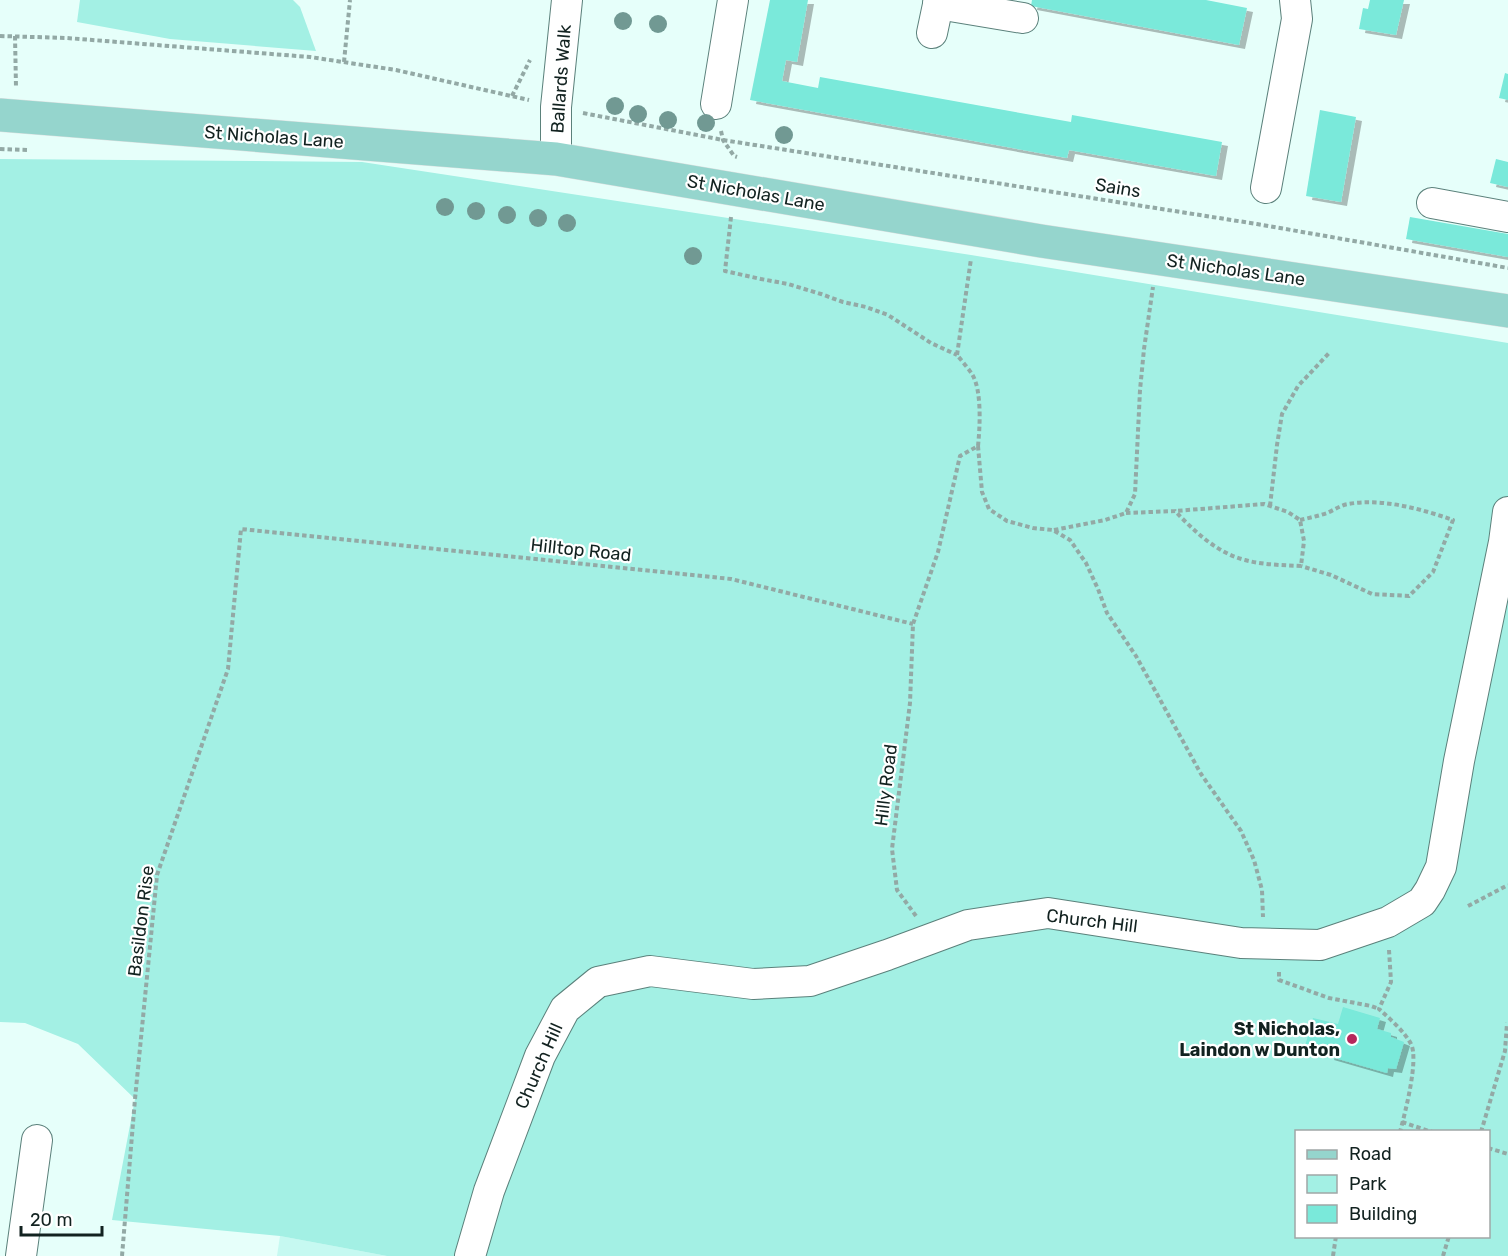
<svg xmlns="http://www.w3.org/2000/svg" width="1508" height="1256" viewBox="0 0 1508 1256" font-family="Rubik,sans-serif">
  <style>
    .built { fill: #c6f9f1 }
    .green { fill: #a3f0e4; fill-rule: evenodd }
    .building { fill: #7ae9da; filter: url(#shadow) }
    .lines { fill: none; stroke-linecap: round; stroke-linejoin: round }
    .minor-casing { stroke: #5b817b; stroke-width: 32 }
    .major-casing { stroke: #dee0e0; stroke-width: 34 }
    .path { stroke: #93a9a5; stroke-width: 4; stroke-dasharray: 4.5 3; stroke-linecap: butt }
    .minor { stroke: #fff; stroke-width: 30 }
    .major { stroke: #95d5cd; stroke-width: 33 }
    .tree { fill: #719993 }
    .poi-dot { fill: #b5275c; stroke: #fff; stroke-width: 2 }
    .labels { text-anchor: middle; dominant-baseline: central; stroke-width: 4.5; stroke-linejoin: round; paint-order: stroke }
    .street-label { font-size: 18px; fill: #122220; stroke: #fff }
    .poi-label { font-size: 18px; font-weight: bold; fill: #122220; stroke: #fff; text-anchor: end }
  </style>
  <defs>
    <filter id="shadow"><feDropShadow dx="6" dy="4" stdDeviation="0" flood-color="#0004"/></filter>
  </defs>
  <rect width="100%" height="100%" fill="#e6fffa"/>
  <path class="built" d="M 280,1236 L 387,1256 L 277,1256 Z"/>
  <g class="green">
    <path d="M 80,0 L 293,0 L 300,7 L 316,51 L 170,39 L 77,22 Z"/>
    <path d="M 0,159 L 362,162 L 971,255 L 1508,343 L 1508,1256 L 387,1256 L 280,1236 L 112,1220 L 135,1099 L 78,1044 L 25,1023 L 0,1022 ZM 1296,1132 L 1488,1132 L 1488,1236 L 1296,1236 Z"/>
  </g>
  <g class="building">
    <path d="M 770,0 L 808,0 L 797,62 L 786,60 L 782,81 L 818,88 L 820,77 L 1071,122 L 1072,115 L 1222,142 L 1216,176 L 1069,150 L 1067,158 L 750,100 Z"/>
    <path d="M 1032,0 L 1206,0 L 1247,8 L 1239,45 L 1031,6 Z"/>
    <path d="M 1370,0 L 1404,0 L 1396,35 L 1359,29 L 1363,8 L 1368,9 Z"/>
    <path d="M 1505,73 L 1508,74 L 1508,100 L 1499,98 Z"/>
    <path d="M 1320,110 L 1356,117 L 1341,202 L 1306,196 Z"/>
    <path d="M 1496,159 L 1508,162 L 1508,187 L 1490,183 Z"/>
    <path d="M 1410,217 L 1508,234 L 1508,257 L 1406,239 Z"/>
    <path d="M 1343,1007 L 1380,1018 L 1377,1029 L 1391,1033 L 1391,1037 L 1404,1042 L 1396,1069 L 1388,1068 L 1387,1073 L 1328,1056 L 1329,1053 L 1305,1046 L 1313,1018 L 1338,1024 Z"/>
  </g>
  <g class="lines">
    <g class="minor-casing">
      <g id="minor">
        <path d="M 938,4 L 1023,18"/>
        <path d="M 932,33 L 939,0"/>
        <path d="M 716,104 L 733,0"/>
        <path d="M 556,159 L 556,107 L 567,0"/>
        <path d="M 1266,188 L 1297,19 L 1295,0"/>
        <path d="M 1432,203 L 1508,217"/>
        <path d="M 21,1256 L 37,1140"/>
        <path d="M 470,1256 L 489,1191 L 540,1056 L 565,1009 L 598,982 L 650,971 L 753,984 L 810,981 L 887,955 L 968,925 L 1048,913 L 1241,943 L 1320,945 L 1388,922 L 1422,902 L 1430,890 L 1441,867 L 1459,761 L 1504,542 L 1508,512"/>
      </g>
    </g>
    <g class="major-casing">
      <path id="major" d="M 0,115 L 556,159 L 1041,241 L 1508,311"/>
    </g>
    <g class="path">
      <path d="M 0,36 L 67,38 L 310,57 L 396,70 L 529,100"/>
      <path d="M 15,36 L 16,87"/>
      <path d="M 344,62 L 350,0"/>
      <path d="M 512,96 L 530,60"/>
      <path d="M 583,113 L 723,140 L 1257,224 L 1508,268"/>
      <path d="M 721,131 L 723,140 L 734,156 L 737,157"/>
      <path d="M 0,149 L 28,150"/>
      <path d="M 731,217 L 725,271 L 761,279 L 788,284 L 821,294 L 843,302 L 866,307 L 888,315 L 931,343 L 957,355"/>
      <path d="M 978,446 L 982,492 L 989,509 L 1007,521 L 1033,528 L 1053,530 L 1070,540 L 1086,563 L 1098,589 L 1107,613 L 1136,656 L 1201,774 L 1241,831 L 1254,860 L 1262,890 L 1263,917"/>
      <path d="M 1270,506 L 1277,445 L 1282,414 L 1298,386 L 1330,352"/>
      <path d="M 1126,513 L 1175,511 C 1194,531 1217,553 1245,560 C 1263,565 1283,565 1301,566 L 1304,541 L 1300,520 L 1288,512 L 1264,504 L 1175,511"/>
      <path d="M 1300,520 C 1309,518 1318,516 1327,513 C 1334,510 1341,505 1348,504 C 1383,498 1421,509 1453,520 L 1433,572 L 1409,596 L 1372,594 L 1331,575 L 1301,566"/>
      <path d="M 1054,530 L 1105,520 L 1126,513 L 1135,494 L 1140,390 L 1144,349 L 1153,287"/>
      <path d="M 1468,906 L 1508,885"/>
      <path d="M 916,916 L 897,890 L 892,849 L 910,703 L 913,624 L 938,552 L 960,456 L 978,446 C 980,427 982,390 972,374 C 968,368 962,361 957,355 L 971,259"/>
      <path d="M 1389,950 L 1391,982 L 1379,1009 C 1390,1019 1404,1031 1411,1044 C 1419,1060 1405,1113 1400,1132"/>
      <path d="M 1279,972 L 1279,980 L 1329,998 L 1371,1006 L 1379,1009"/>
      <path d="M 1402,1122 L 1432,1132"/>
      <path d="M 1481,1132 L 1505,1051 L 1507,1023"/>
      <path d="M 1488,1148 L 1508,1154"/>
      <path d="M 122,1256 L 135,1099 L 157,875 L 228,669 L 241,529 L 731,579 L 913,624"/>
      <path d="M 1333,1256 L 1336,1236"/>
      <path d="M 1443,1256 L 1449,1236"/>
    </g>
    <use href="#minor" class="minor"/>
    <use href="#major" class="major"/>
  </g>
  <g class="tree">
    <circle cx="623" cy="21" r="9"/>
    <circle cx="658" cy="24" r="9"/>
    <circle cx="615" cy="106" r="9"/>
    <circle cx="638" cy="114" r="9"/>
    <circle cx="668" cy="120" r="9"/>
    <circle cx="706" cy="123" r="9"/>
    <circle cx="784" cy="135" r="9"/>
    <circle cx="445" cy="207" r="9"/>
    <circle cx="476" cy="211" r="9"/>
    <circle cx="507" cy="215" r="9"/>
    <circle cx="538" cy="218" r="9"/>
    <circle cx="567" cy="223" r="9"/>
    <circle cx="693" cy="256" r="9"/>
  </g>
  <circle class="poi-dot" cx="1352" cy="1039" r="6"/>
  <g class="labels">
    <g class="street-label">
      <text transform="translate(561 79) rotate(-86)">Ballards Walk</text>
      <text transform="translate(274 137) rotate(4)">St Nicholas Lane</text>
      <text transform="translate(1118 188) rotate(9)">Sains</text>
      <text transform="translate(756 193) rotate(10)">St Nicholas Lane</text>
      <text transform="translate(1236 270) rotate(8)">St Nicholas Lane</text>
      <text transform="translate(581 550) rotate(6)">Hilltop Road</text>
      <text transform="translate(886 785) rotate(-83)">Hilly Road</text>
      <text transform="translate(141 921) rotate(-83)">Basildon Rise</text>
      <text transform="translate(1092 921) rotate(7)">Church Hill</text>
      <text transform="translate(539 1066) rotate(-66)">Church Hill</text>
    </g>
    <g class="poi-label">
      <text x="1340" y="1029">St Nicholas,<tspan x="1340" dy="21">Laindon w Dunton</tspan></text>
    </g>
  </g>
  <rect x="1295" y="1130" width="195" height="108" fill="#ffffff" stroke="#a0a7a6" stroke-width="1.5"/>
  <rect x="1307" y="1150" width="30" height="9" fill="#95d5cd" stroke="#a0a7a6" stroke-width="1.5"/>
  <text x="1349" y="1160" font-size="18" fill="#122220">Road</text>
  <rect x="1307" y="1175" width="30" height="18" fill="#a3f0e4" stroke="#a0a7a6" stroke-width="1.5"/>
  <text x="1349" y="1190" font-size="18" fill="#122220">Park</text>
  <rect x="1307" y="1205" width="30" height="18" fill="#7ae9da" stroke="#a0a7a6" stroke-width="1.5"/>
  <text x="1349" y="1220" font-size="18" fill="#122220">Building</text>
  <path d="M21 1226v9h81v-9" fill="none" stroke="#122220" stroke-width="3"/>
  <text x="30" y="1226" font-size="18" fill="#122220" stroke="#ffffff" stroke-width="4.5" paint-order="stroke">20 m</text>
</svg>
